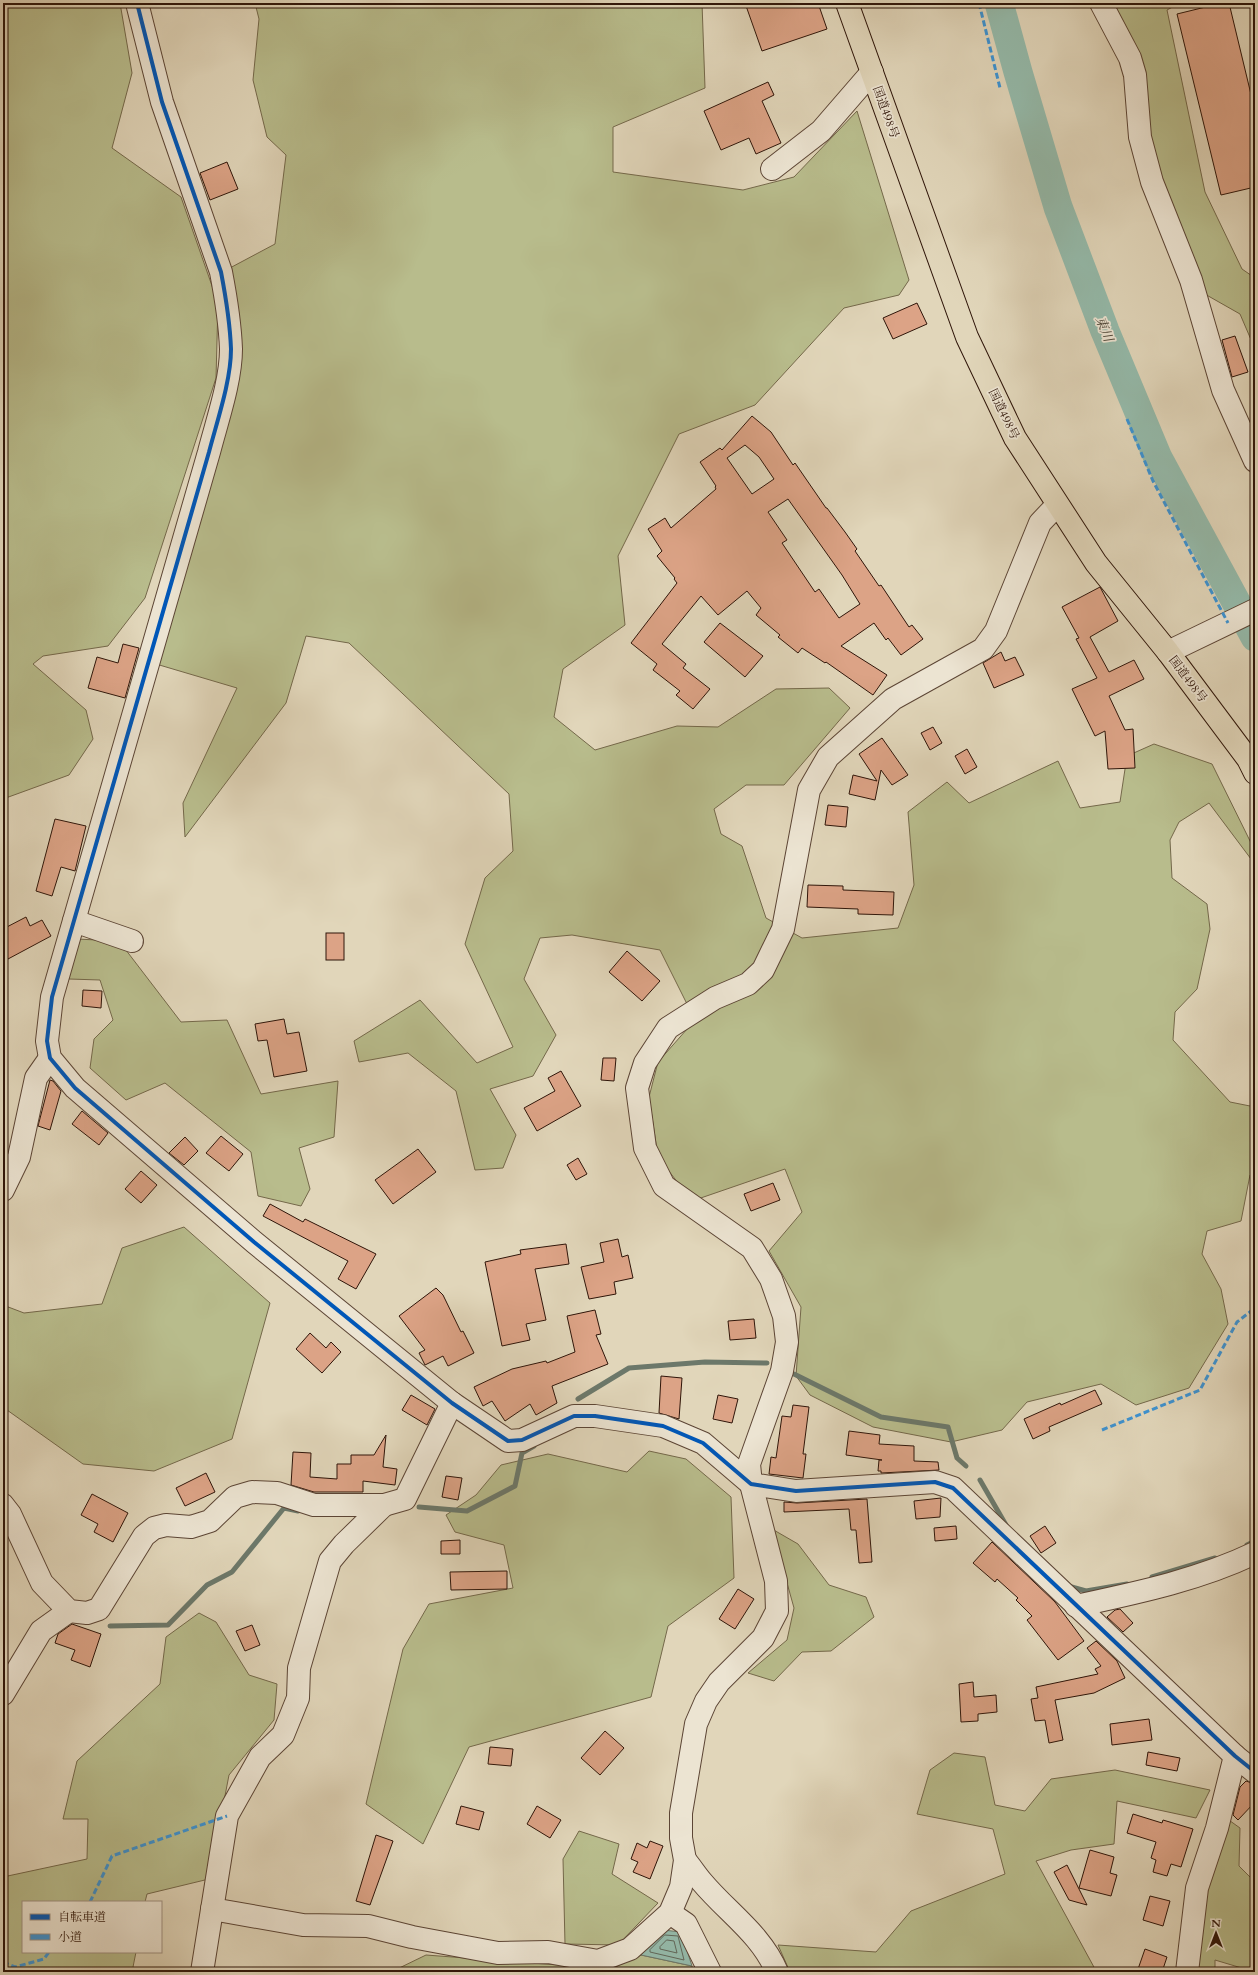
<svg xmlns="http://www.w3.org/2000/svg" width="1258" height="1975" viewBox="0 0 1258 1975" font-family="Cardo,'Noto Serif JP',serif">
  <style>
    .green { fill: #b8bc8c; stroke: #74684a }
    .water { fill: #95baaa; stroke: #6c786a }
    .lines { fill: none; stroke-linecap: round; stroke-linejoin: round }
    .shore { stroke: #62685a; stroke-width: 1 }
    .stream { stroke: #6c786a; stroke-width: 5 }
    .river { stroke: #95baaa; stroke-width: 29 }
    .building { fill: #dca386; stroke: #2f1509; fill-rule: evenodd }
    .minor-casing { stroke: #5c4535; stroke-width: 24 }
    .highway-casing { stroke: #2f1509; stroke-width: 24 }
    .minor { stroke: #ece4d2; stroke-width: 22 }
    .highway { stroke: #e1d6ba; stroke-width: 22 }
    .quiet { stroke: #3d93d2; stroke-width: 3; stroke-dasharray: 6 3; stroke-linecap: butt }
    .cycleway-casing { stroke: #ece4d2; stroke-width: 6 }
    .cycleway { stroke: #0057b8; stroke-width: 4 }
    .labels { text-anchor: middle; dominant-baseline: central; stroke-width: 3.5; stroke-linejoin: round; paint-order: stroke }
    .street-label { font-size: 12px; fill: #2f1509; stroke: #ece4d2 }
    .water-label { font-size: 13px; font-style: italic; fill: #4e4739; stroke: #ece4d2 }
  </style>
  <rect width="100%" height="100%" fill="#e1d6ba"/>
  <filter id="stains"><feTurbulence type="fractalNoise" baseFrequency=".005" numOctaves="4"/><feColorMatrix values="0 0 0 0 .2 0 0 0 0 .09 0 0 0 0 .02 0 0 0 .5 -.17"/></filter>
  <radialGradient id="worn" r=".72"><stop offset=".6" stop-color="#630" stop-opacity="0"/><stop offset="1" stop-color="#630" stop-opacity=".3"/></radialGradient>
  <g class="green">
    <path d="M 3,3 L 120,3 L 132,73 L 112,148 L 181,197 L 218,303 L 216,378 L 145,598 L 108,646 L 43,656 L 33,664 L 86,710 L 93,739 L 69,775 L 3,799 Z"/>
    <path d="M 255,3 L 702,3 L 705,88 L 613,127 L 613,172 L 743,190 L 794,177 L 857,111 L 909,280 L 899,295 L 844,308 L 755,405 L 679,434 L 618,556 L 625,625 L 563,669 L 554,717 L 595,750 L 677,726 L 718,727 L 776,689 L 829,688 L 850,708 L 784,785 L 746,785 L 714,809 L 721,834 L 742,846 L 766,918 L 802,938 L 898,928 L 914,885 L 908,812 L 947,782 L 969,803 L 1058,761 L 1080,808 L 1120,802 L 1127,756 L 1154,744 L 1212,764 L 1255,851 L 1251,859 L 1209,803 L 1179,822 L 1170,840 L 1172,878 L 1207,904 L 1210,929 L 1197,989 L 1175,1012 L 1173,1040 L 1230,1102 L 1255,1107 L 1255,1170 L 1250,1175 L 1241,1221 L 1207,1231 L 1202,1254 L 1221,1289 L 1228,1324 L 1189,1388 L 1136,1405 L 1101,1384 L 1027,1402 L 1002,1430 L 951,1442 L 873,1427 L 810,1395 L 796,1376 L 801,1307 L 769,1251 L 802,1212 L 785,1169 L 692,1201 L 658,1157 L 649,1097 L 658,1062 L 695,1020 L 660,950 L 572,935 L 540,938 L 524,979 L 556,1035 L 533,1076 L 490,1089 L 516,1135 L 503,1168 L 475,1170 L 456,1091 L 408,1053 L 359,1062 L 354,1041 L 420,1000 L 477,1063 L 513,1047 L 465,944 L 485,878 L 513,851 L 509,794 L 349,643 L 306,636 L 286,703 L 185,837 L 183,803 L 237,688 L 156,664 L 220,453 L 239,369 L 228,269 L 275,244 L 286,155 L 267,137 L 253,80 L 259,19 Z"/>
    <path d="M 1110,3 L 1180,3 L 1167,10 L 1205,192 L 1242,269 L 1255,278 L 1255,349 L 1240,314 L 1203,293 L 1150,156 Z"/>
    <path d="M 76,939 L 119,941 L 181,1022 L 227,1020 L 261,1094 L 338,1081 L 334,1137 L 299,1148 L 310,1189 L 301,1206 L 258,1196 L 251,1152 L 165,1083 L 126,1100 L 90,1068 L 94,1039 L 113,1020 L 100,980 L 69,979 Z"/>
    <path d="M 184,1227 L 270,1303 L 232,1439 L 154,1471 L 83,1464 L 7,1410 L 3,1405 L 3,1305 L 24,1313 L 102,1304 L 122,1248 Z"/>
    <path d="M 649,1451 L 686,1459 L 731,1497 L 734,1578 L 668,1626 L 651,1697 L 469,1747 L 423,1844 L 366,1804 L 403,1649 L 429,1604 L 513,1588 L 504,1545 L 455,1532 L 446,1515 L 476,1495 L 501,1465 L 548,1454 L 627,1472 Z"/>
    <path d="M 772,1529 L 798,1544 L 829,1585 L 866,1597 L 874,1617 L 831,1651 L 802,1652 L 774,1681 L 748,1673 L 787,1640 L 794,1608 Z"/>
    <path d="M 199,1613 L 216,1622 L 249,1675 L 277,1684 L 274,1720 L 229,1775 L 209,1879 L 147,1894 L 145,1902 L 23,1902 L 23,1952 L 136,1952 L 132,1972 L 3,1972 L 3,1877 L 87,1859 L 88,1819 L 63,1819 L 77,1761 L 160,1684 L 166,1637 Z"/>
    <path d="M 954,1753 L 985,1757 L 995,1805 L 1025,1811 L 1051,1779 L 1115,1770 L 1210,1790 L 1196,1818 L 1117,1801 L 1114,1844 L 1071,1850 L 1036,1861 L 1095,1969 L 1093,1972 L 790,1972 L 778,1945 L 876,1952 L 911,1911 L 1005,1874 L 993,1829 L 917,1814 L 930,1770 Z"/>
    <path d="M 1226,1818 L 1240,1828 L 1239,1866 L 1255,1882 L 1255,1972 L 1215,1960 L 1215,1972 L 1198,1972 L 1201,1893 Z"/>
    <path d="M 579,1831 L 619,1844 L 612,1874 L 658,1903 L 618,1945 L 565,1944 L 563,1859 Z"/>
    <path d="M 426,1955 L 611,1969 L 641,1955 L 692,1966 L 694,1972 L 391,1972 Z"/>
  </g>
  <path class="water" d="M 663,1930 L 681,1932 L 692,1966 L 641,1955 Z"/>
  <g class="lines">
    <g class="shore">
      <path d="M 665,1935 L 678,1936 L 684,1960 L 650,1952 L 650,1950 Z"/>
      <path d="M 667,1940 L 674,1941 L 677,1953 L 660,1949 L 660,1947 Z"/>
    </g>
    <g class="stream">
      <path d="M 1249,625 L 1255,622"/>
      <path d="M 794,1374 L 881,1417 L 948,1427 L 957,1458 L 966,1466"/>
      <path d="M 578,1399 L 629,1368 L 705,1362 L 767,1363"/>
      <path d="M 980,1480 L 1006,1525"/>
      <path d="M 419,1507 L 467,1511 L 515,1486 L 522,1453 L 534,1446"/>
      <path d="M 1247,1545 L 1255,1541"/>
      <path d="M 1152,1577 L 1215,1558"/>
      <path d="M 1068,1586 L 1086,1591 L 1127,1584"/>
      <path d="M 110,1626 L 168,1625 L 207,1585 L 232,1572 L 284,1508 L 298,1511"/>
    </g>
    <path class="river" d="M 999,3 L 1018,72 L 1058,207 L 1105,331 L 1158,458 L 1255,637"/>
  </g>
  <g class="building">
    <path d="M 745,3 L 818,3 L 827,29 L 762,51 Z"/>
    <path d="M 1222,3 L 1229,3 L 1255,111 L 1255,187 L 1221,195 L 1177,14 Z"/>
    <path d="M 768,82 L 774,95 L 762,101 L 781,143 L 756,154 L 749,138 L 721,150 L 704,111 Z"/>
    <path d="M 227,162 L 238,189 L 210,200 L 200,173 Z"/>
    <path d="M 917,303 L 927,324 L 893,339 L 883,318 Z"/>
    <path d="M 1235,336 L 1248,372 L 1232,377 L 1222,340 Z"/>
    <path d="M 752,416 L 771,432 L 793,465 L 795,463 L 826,508 L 827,508 L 845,532 L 857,549 L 855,551 L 879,586 L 881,585 L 909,627 L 912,625 L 923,639 L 901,655 L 888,638 L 886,640 L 874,623 L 841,646 L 887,675 L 873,695 L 826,662 L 825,663 L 802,648 L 798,653 L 778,637 L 780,635 L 756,615 L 761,608 L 747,591 L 718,615 L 701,596 L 662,644 L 686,664 L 683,668 L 710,689 L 693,709 L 676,695 L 680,691 L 653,670 L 657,664 L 631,643 L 677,583 L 674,579 L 675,578 L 657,556 L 662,551 L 648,529 L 665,518 L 671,528 L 716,489 L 715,487 L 716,486 L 700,462 L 720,448 L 722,450 ZM 745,445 L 759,457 L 774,479 L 752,494 L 727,458 ZM 788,499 L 842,575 L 860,604 L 839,618 L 819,589 L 815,592 L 782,543 L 787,540 L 768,512 Z"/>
    <path d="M 1100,587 L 1118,621 L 1090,637 L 1109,672 L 1134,660 L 1144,679 L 1109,696 L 1125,730 L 1133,729 L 1135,768 L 1108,769 L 1105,731 L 1095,736 L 1072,689 L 1097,678 L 1076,639 L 1079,638 L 1062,607 Z"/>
    <path d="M 720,623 L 763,656 L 745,677 L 704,642 Z"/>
    <path d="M 123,644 L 139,648 L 125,698 L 88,688 L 97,657 L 118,663 Z"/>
    <path d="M 1001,652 L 1005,661 L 1015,657 L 1024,675 L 994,688 L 983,663 Z"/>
    <path d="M 933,727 L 942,743 L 930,750 L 921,733 Z"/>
    <path d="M 882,738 L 908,775 L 892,785 L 881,770 L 875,800 L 849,794 L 853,775 L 877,781 L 859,754 Z"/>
    <path d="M 967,749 L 977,767 L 965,774 L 955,756 Z"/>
    <path d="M 828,805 L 848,807 L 846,827 L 825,825 Z"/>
    <path d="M 55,819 L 86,826 L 75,871 L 61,867 L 52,896 L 36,891 Z"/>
    <path d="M 808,885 L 843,886 L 843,890 L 894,892 L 893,915 L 858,914 L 858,909 L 807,907 Z"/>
    <path d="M 26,917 L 30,926 L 42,920 L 51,936 L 8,959 L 3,949 L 3,929 Z"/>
    <rect x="326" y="933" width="18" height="27"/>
    <path d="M 627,951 L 660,981 L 642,1001 L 609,972 Z"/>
    <path d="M 83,990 L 102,991 L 101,1008 L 82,1006 Z"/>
    <path d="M 284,1019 L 287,1034 L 299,1032 L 307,1071 L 274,1077 L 267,1040 L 258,1041 L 255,1024 Z"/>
    <path d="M 603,1058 L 616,1058 L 614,1081 L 601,1080 Z"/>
    <path d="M 561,1071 L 581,1106 L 537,1131 L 524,1108 L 555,1091 L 548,1078 Z"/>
    <path d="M 50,1080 L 53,1081 L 61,1091 L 50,1130 L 38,1126 Z"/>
    <path d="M 82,1111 L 108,1133 L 99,1145 L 72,1124 Z"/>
    <path d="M 221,1136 L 243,1154 L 229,1171 L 206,1153 Z"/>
    <path d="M 185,1137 L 198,1151 L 184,1165 L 169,1153 Z"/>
    <path d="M 418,1149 L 436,1172 L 393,1204 L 375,1180 Z"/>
    <path d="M 578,1158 L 587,1174 L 576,1180 L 567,1165 Z"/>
    <path d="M 141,1171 L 157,1185 L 141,1203 L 125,1189 Z"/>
    <path d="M 773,1183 L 780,1200 L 751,1211 L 744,1194 Z"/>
    <path d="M 270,1204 L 303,1222 L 305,1219 L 376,1254 L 356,1289 L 338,1279 L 348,1261 L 263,1216 Z"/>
    <path d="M 618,1239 L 622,1257 L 628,1255 L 633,1278 L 614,1282 L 616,1294 L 589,1299 L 581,1267 L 604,1262 L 600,1243 Z"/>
    <path d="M 566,1244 L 569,1264 L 535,1269 L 546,1320 L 526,1324 L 530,1340 L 502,1346 L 485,1262 L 521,1254 L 520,1250 Z"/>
    <path d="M 436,1288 L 443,1295 L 461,1332 L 463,1331 L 474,1353 L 448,1366 L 443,1356 L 425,1365 L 419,1353 L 425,1350 L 399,1316 Z"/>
    <path d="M 595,1310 L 601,1334 L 596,1335 L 608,1364 L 552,1386 L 557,1403 L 536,1415 L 530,1404 L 505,1421 L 492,1401 L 483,1406 L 474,1387 L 512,1369 L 546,1361 L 547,1363 L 575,1352 L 567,1316 Z"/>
    <path d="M 754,1319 L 756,1338 L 730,1340 L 728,1321 Z"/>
    <path d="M 310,1333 L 326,1348 L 331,1342 L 341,1352 L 322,1373 L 296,1349 Z"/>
    <path d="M 661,1376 L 682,1378 L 679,1419 L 659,1413 Z"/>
    <path d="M 1095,1390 L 1102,1404 L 1049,1427 L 1050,1431 L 1033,1439 L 1024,1419 L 1060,1403 L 1061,1405 Z"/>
    <path d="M 411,1395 L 435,1409 L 427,1425 L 402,1410 Z"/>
    <path d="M 718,1395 L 738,1399 L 732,1423 L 713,1419 Z"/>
    <path d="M 793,1405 L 809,1407 L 803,1454 L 806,1454 L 803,1478 L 769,1474 L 771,1457 L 776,1458 L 782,1416 L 791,1417 Z"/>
    <path d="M 849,1431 L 880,1435 L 879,1444 L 914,1446 L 914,1461 L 938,1462 L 939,1470 L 881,1473 L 881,1471 L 878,1471 L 879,1460 L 882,1460 L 846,1455 Z"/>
    <path d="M 386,1435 L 383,1467 L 397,1469 L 395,1485 L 363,1481 L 363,1492 L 314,1492 L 291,1485 L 293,1452 L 311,1453 L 310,1477 L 337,1479 L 337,1464 L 351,1464 L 351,1455 L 374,1455 Z"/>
    <path d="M 206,1473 L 215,1492 L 185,1506 L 176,1488 Z"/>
    <path d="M 446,1476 L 462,1478 L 458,1500 L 442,1497 Z"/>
    <path d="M 92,1494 L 128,1513 L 113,1542 L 94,1532 L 98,1524 L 81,1515 Z"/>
    <path d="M 941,1498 L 940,1517 L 916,1519 L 914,1501 Z"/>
    <path d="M 867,1499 L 872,1562 L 859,1563 L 856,1530 L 851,1530 L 849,1509 L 784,1512 L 784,1502 L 797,1503 Z"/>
    <path d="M 956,1526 L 957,1539 L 935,1541 L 934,1528 Z"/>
    <path d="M 1045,1526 L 1056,1543 L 1041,1553 L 1030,1536 Z"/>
    <path d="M 460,1540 L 460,1554 L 441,1554 L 441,1541 Z"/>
    <path d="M 992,1542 L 1055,1602 L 1084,1641 L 1058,1660 L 1027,1620 L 1032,1616 L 1016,1600 L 1018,1598 L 997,1579 L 995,1582 L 973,1563 Z"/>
    <path d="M 507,1571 L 507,1589 L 451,1590 L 450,1572 Z"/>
    <path d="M 738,1589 L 754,1599 L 735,1629 L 719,1619 Z"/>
    <path d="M 1120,1609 L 1133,1623 L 1123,1632 L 1107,1617 L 1115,1610 Z"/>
    <path d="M 72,1624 L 101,1634 L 90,1667 L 71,1660 L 75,1650 L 55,1643 L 58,1634 Z"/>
    <path d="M 252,1625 L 260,1645 L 245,1651 L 236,1631 Z"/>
    <path d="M 1096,1641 L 1117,1661 L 1125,1678 L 1094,1693 L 1055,1700 L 1063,1740 L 1049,1743 L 1045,1720 L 1035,1721 L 1031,1699 L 1038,1698 L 1036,1687 L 1098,1674 L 1095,1669 L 1101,1666 L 1087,1648 Z"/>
    <path d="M 973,1682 L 974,1697 L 996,1695 L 997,1712 L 978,1714 L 978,1721 L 961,1722 L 959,1684 Z"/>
    <path d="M 1149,1719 L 1152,1740 L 1112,1745 L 1110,1724 Z"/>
    <path d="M 605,1731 L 624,1748 L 600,1775 L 581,1758 Z"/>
    <path d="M 490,1747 L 513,1749 L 511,1766 L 488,1764 Z"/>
    <path d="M 1148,1752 L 1180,1758 L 1177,1771 L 1146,1765 Z"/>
    <path d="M 1246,1781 L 1255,1784 L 1255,1802 L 1238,1820 L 1233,1815 L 1240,1787 Z"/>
    <path d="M 461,1806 L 484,1812 L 479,1830 L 456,1824 Z"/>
    <path d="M 537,1806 L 561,1820 L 550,1838 L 527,1824 Z"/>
    <path d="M 1133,1814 L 1162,1823 L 1163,1820 L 1193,1829 L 1181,1867 L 1171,1864 L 1167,1876 L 1153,1872 L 1156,1860 L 1151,1858 L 1156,1842 L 1127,1833 Z"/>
    <path d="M 376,1835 L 393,1841 L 370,1905 L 356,1901 Z"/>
    <path d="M 650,1841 L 663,1846 L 650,1879 L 633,1872 L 638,1862 L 631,1859 L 637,1843 L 647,1848 Z"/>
    <path d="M 1090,1850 L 1114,1857 L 1110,1873 L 1117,1875 L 1111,1896 L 1079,1888 Z"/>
    <path d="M 1067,1865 L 1087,1905 L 1069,1900 L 1054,1872 Z"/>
    <path d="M 1150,1896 L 1170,1901 L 1163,1926 L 1143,1920 Z"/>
    <path d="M 1145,1949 L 1167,1957 L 1162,1972 L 1137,1972 Z"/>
  </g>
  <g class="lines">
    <g class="minor-casing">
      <g id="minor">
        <path d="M 137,3 L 162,102 L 221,272 C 226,298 230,323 231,349 C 231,381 217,421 209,452 L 52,997 L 47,1041 L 50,1058 L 75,1088 L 254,1242 L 452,1403 L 508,1441 L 522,1440 L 574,1416 L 595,1416 L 663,1426 L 703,1443 L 751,1484 L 796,1491 L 935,1482 L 953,1488 L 1235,1756 L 1255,1772"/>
        <path d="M 1101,3 L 1130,58 L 1135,75 L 1140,137 L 1152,182 L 1191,280 L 1223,390 L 1255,461"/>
        <path d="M 772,169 L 821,131 L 872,72"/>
        <path d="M 1168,652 L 1255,610"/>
        <path d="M 74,921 L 132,941"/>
        <path d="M 3,1190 L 19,1157 L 36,1078 L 50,1058"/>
        <path d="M 3,1505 L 10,1514 L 42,1583 L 69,1611 L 87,1613 L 99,1609 L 144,1536 L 154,1528 L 166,1525 L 191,1527 L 210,1521 L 235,1497 L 252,1492 L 277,1493 L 314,1505 L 384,1505 L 405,1499 L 452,1403"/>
        <path d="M 1076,1606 C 1136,1593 1199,1580 1255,1553"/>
        <path d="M 3,1694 L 41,1631 L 69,1611"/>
        <path d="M 685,1860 C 691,1867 696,1875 702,1882 C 728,1913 761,1934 777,1972"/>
        <path d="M 212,1909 L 303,1925 L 368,1926 L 412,1937 L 498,1953 L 548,1952 L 598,1961 L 630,1949 L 670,1913 L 681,1887 L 685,1860 L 681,1838 L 681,1813 L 696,1724 L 706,1701 L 719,1682 L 763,1638 L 777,1611 L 776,1581 L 751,1484 L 749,1464 L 782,1371 L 787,1342 L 784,1316 L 771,1279 L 752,1248 L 664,1186 L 645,1148 L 637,1088 L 645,1063 L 668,1028 L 715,998 L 748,984 L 763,970 L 783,929 L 809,790 L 828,757 L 893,699 L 983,649 L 996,631 L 1040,523 L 1057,505"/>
        <path d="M 670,1913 L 686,1924 L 710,1972"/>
        <path d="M 202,1972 L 227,1816 L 260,1757 L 283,1735 L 298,1698 L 299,1668 L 330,1561 L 344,1544 L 384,1505"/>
        <path d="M 1187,1972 L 1197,1888 L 1217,1828 L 1235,1756"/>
      </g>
    </g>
    <g class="highway-casing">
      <path id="highway" d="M 847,3 L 967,337 L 1015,438 L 1096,563 L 1168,652 L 1248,759 L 1255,773"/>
    </g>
    <use href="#minor" class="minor"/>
    <use href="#highway" class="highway"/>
    <g class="quiet">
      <path d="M 979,3 L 1000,88"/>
      <path d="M 1127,419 L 1153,481 L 1228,623"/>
      <path d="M 1102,1430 L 1200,1390 L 1237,1322 L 1255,1308"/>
      <path d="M 90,1902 L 112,1856 L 227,1816"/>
      <path d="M 3,1962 L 15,1967 L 44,1959 L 49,1952"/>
    </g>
    <g class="cycleway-casing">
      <path id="cycleway" d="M 137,3 L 162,102 L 221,272 C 226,298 230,323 231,349 C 231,381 217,421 209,452 L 52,997 L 47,1041 L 50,1058 L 75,1088 L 254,1242 L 452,1403 L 508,1441 L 522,1440 L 574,1416 L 595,1416 L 663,1426 L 703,1443 L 751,1484 L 796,1491 L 935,1482 L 953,1488 L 1235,1756 L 1255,1772"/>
    </g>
    <use href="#cycleway" class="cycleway"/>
  </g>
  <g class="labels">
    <g class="street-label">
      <text transform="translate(886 112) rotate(70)">国道498号</text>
      <text transform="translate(1004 414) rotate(64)">国道498号</text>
      <text transform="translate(1188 679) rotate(53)">国道498号</text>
    </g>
    <g class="water-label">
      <text transform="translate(1104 329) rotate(68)">東川</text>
    </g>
  </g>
  <rect width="1258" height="1975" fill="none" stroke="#e1d6ba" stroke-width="16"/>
  <rect x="4" y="4" width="1250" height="1967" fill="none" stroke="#2f1509" stroke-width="2"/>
  <rect x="8" y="8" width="1242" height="1959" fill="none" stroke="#2f1509"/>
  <rect x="22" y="1901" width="140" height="52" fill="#ece4d2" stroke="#a09182"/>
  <rect x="30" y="1914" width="20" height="6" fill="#0057b8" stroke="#a09182"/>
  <text x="58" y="1921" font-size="12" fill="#2f1509">自転車道</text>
  <rect x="30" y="1934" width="20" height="6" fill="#3d93d2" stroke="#a09182"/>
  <text x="58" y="1941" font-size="12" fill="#2f1509">小道</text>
  <g transform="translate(1216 1933)" stroke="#ece4d2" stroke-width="3" paint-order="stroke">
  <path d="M0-3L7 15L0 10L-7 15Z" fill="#2f1509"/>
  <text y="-6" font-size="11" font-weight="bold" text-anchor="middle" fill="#2f1509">N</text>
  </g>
  <rect width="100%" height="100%" filter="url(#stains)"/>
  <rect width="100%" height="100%" fill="url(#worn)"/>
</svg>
